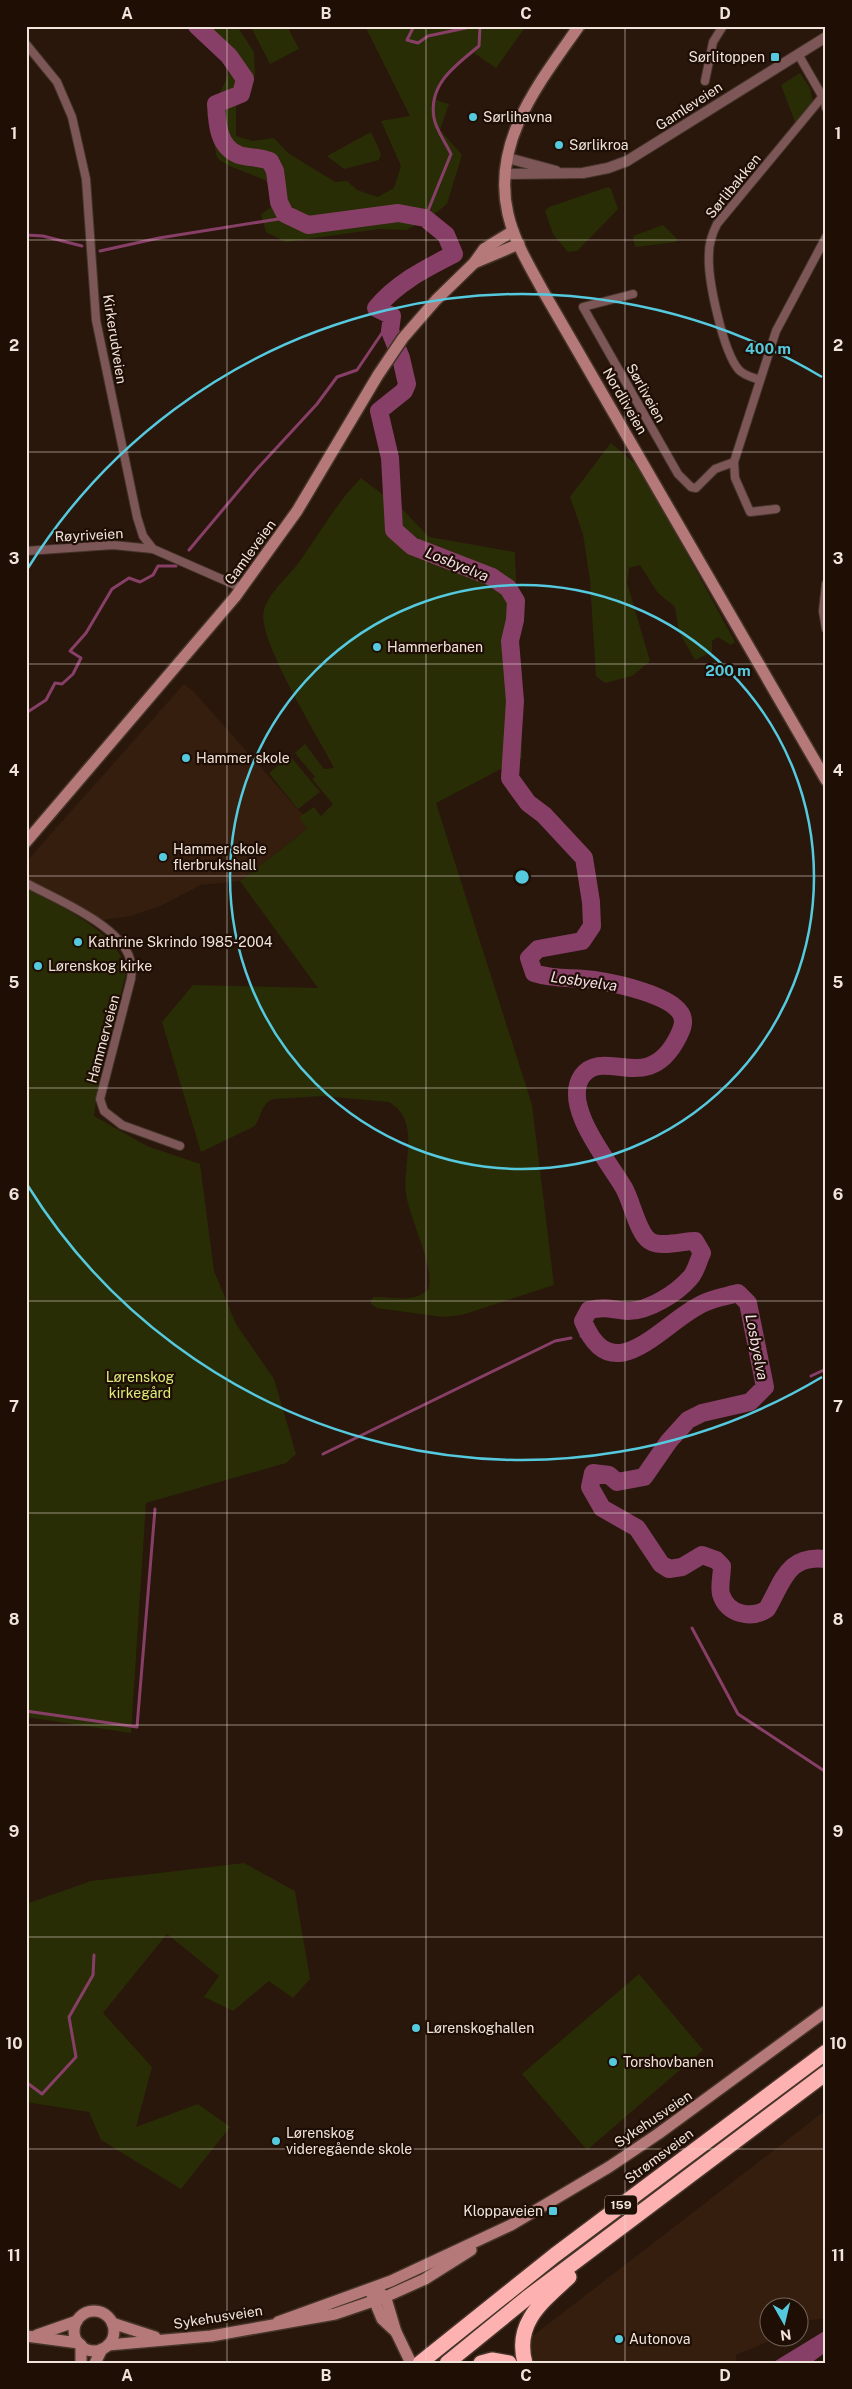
<svg xmlns="http://www.w3.org/2000/svg" width="852" height="2389" viewBox="0 0 852 2389" font-family="'Public Sans',sans-serif">
  <style>
    .built { fill: #361e0f }
    .green { fill: #292d05 }
    .water { fill: #883f67 }
    .lines { fill: none; stroke-linecap: round; stroke-linejoin: round }
    .stream { stroke: #883f67; stroke-width: 3 }
    .river { stroke: #883f67; stroke-width: 18 }
    .minor-casing { stroke: #453429; stroke-width: 10 }
    .tertiary-casing { stroke: #453429; stroke-width: 12 }
    .secondary-casing { stroke: #453429; stroke-width: 14 }
    .motorway-casing { stroke: #453429; stroke-width: 18 }
    .minor { stroke: #7d5757; stroke-width: 8 }
    .tertiary { stroke: #7d5757; stroke-width: 10 }
    .secondary { stroke: #b57979; stroke-width: 11 }
    .motorway { stroke: #fdb1b0; stroke-width: 15 }
    .grid { fill: none; stroke: #f1e4dc; stroke-width: 1; stroke-opacity: 0.55 }
    .ring { fill: none; stroke: #55cadf; stroke-width: 2.5 }
    .poi-dot { fill: #55cadf; stroke: #1f0e04; stroke-width: 2 }
    .labels { text-anchor: middle; dominant-baseline: central; stroke-width: 4.5; stroke-linejoin: round; paint-order: stroke }
    .shield { fill: #1f0e04; stroke: #b2a49b; stroke-width: 1 }
    .shield-label { font-size: 12px; font-weight: bold; fill: #f1e4dc }
    .poi-label { font-size: 14px; fill: #f1e4dc; stroke: #1f0e04; text-anchor: start }
    .street-label { font-size: 14px; fill: #f1e4dc; stroke: #1f0e04 }
    .park-label { font-size: 14px; fill: #deee7b; stroke: #1f0e04 }
    .water-label { font-size: 15px; font-style: italic; fill: #f4dde8; stroke: #1f0e04 }
    .centre { fill: #55cadf; stroke: #1f0e04; stroke-width: 2.5 }
    .ring-label { font-size: 15px; text-anchor: middle; font-weight: bold; fill: #55cadf; stroke: #1f0e04; stroke-width: 4.5; stroke-linejoin: round; paint-order: stroke }
    .neatline { fill: none; stroke: #f1e4dc; stroke-width: 2 }
    .grid-label { font-size: 16px; text-anchor: middle; font-weight: bold; fill: #f1e4dc }
  </style>
  <rect width="100%" height="100%" fill="#29170c"/>
  <g class="built">
    <path d="M 184,684 L 194,692 L 312,825 L 240,881 L 201,885 L 158,907 L 130,916 L 102,920 L 26,877 L 26,862 Z"/>
    <path d="M 826,2110 L 826,2318 L 803,2321 L 800,2324 L 800,2306 L 770,2306 L 770,2336 L 779,2337 L 736,2355 L 736,2363 L 535,2363 L 531,2347 L 531,2337 L 534,2335 Z"/>
  </g>
  <g class="green">
    <path d="M 190,26 L 237,26 L 254,52 L 255,75 L 236,106 L 236,136 L 253,141 L 274,138 L 288,153 L 335,182 L 347,181 L 357,190 L 378,197 L 394,188 L 401,166 L 381,121 L 410,116 L 365,26 L 526,26 L 496,68 L 474,53 C 458,65 439,78 436,100 L 449,104 L 440,130 L 462,155 L 447,204 L 433,215 L 407,230 L 379,229 L 286,242 L 266,232 L 261,215 L 272,206 L 271,191 L 265,180 L 227,165 L 217,158 C 215,144 209,125 212,111 C 215,98 224,87 228,75 C 236,51 204,37 190,26 Z"/>
    <path d="M 257,26 L 287,26 L 299,49 L 270,64 L 252,29 Z"/>
    <path d="M 800,73 L 810,88 L 813,102 L 795,122 L 781,85 Z"/>
    <path d="M 371,132 L 381,154 L 379,160 L 344,169 L 327,156 Z"/>
    <path d="M 608,187 L 611,189 L 618,209 L 577,251 L 568,252 L 553,234 L 545,211 L 549,207 Z"/>
    <path d="M 663,225 L 677,239 L 676,242 L 635,247 L 633,236 Z"/>
    <path d="M 611,443 L 640,468 L 735,642 L 731,645 L 718,637 L 712,641 L 712,652 L 695,660 L 679,632 L 675,607 L 658,593 L 640,565 L 629,568 L 627,583 L 650,661 L 632,676 L 605,683 L 596,676 L 590,580 L 583,534 L 570,497 Z"/>
    <path d="M 361,478 L 403,510 L 429,537 L 515,552 L 522,758 L 436,803 L 532,1105 L 554,1285 L 462,1315 L 443,1317 L 377,1308 L 371,1304 L 371,1300 L 374,1297 C 394,1296 411,1304 428,1290 C 436,1269 410,1220 406,1194 C 402,1163 422,1121 389,1102 L 323,1096 L 274,1099 C 261,1103 262,1115 255,1126 L 201,1152 L 162,1022 L 193,985 L 318,988 L 240,881 L 307,829 L 299,817 L 314,807 L 321,816 L 333,804 L 312,779 L 315,777 L 295,753 L 305,744 L 324,769 L 334,768 C 320,739 255,637 264,610 C 270,590 291,575 302,558 C 321,531 337,502 361,478 Z"/>
    <path d="M 290,756 L 320,792 L 298,809 L 269,773 Z"/>
    <path d="M 26,888 C 57,905 131,937 125,978 L 101,1064 L 94,1116 L 147,1146 L 200,1164 L 214,1271 L 236,1324 L 274,1379 L 296,1454 L 286,1463 L 146,1503 L 131,1733 L 26,1717 Z"/>
    <path d="M 244,1863 L 295,1891 L 310,1979 L 293,1998 L 269,1981 L 233,2011 L 204,1997 L 219,1976 L 167,1934 L 103,2013 L 152,2067 L 136,2127 L 198,2104 L 230,2127 L 181,2189 L 101,2140 L 89,2112 L 26,2102 L 26,1904 L 91,1881 Z"/>
    <path d="M 639,1974 L 703,2050 L 587,2150 L 522,2074 Z"/>
  </g>
  <path class="water" d="M 826,2330 L 826,2352 L 811,2363 L 772,2363 Z"/>
  <g class="lines">
    <g class="stream">
      <path d="M 414,26 L 407,40 L 418,43 L 428,36 L 475,26"/>
      <path d="M 425,218 L 451,154 C 446,143 436,130 434,118 C 428,84 456,65 479,46 L 480,26"/>
      <path d="M 26,235 L 43,236 L 82,246"/>
      <path d="M 100,251 L 159,238 L 291,217"/>
      <path d="M 189,550 L 257,469 L 317,404 L 337,377 L 357,370 L 382,333 L 390,331"/>
      <path d="M 26,713 L 46,700 L 55,683 L 62,684 L 73,674 L 81,658 L 70,651 L 86,633 L 112,589 L 129,578 L 140,582 L 153,575 L 158,566 L 176,566"/>
      <path d="M 581,1336 L 589,1335"/>
      <path d="M 811,1376 L 826,1369"/>
      <path d="M 323,1454 L 555,1341 L 571,1338"/>
      <path d="M 692,1628 L 738,1714 L 826,1772"/>
      <path d="M 26,1711 L 137,1727 L 155,1509"/>
      <path d="M 26,2082 L 42,2094 L 76,2057 L 69,2017 L 93,1975 L 94,1955"/>
    </g>
    <path class="river" d="M 197,26 L 229,56 L 245,79 L 241,94 L 216,104 C 217,123 218,147 239,155 C 249,158 260,157 270,161 L 275,171 L 279,202 L 285,214 L 308,225 L 398,213 L 425,218 L 446,235 L 454,254 C 425,269 398,282 376,308 L 392,316 L 390,331 L 401,358 L 407,384 L 404,391 L 379,411 L 390,458 L 394,530 L 412,546 L 492,577 L 508,588 L 516,601 L 515,620 L 510,641 L 515,701 L 510,778 L 528,803 L 544,815 L 584,858 L 591,902 L 592,926 L 582,941 L 538,949 L 529,958 L 534,973 C 555,980 572,977 594,980 C 614,983 674,995 682,1016 C 685,1024 681,1031 678,1037 C 648,1097 604,1046 582,1076 C 561,1106 610,1163 624,1188 C 632,1202 638,1234 650,1241 C 661,1248 683,1241 695,1241 L 702,1253 C 698,1261 696,1272 690,1278 C 677,1293 649,1311 628,1311 C 611,1310 608,1306 589,1310 L 583,1321 C 613,1395 664,1320 704,1303 C 714,1298 727,1296 738,1293 L 748,1303 L 765,1387 L 750,1402 L 702,1413 L 688,1420 L 669,1441 L 644,1477 L 617,1482 L 609,1475 L 593,1473 L 590,1487 L 602,1508 L 637,1528 L 661,1564 L 669,1569 L 682,1567 L 702,1555 L 716,1560 L 722,1566 C 722,1575 719,1586 721,1594 C 727,1615 752,1619 767,1609 C 783,1582 787,1554 826,1559"/>
    <g class="minor-casing">
      <g id="minor">
        <path d="M 26,44 L 57,82 L 72,117 L 86,179 L 96,320 L 137,517 L 143,536 L 153,549 L 242,588"/>
        <path d="M 798,54 L 825,101 L 826,108"/>
        <path d="M 705,81 L 713,42 L 723,26"/>
        <path d="M 633,294 L 583,307 L 678,474 L 691,487 L 696,488 L 715,469 L 734,462"/>
        <path d="M 760,380 C 752,377 745,376 739,370 C 723,352 707,278 709,253 C 709,242 712,234 717,224 L 823,96"/>
        <path d="M 776,509 L 750,512 L 735,478 L 734,462 L 776,331 L 826,237"/>
        <path d="M 26,551 L 113,545 L 153,549"/>
        <path d="M 826,584 L 823,611 L 826,629"/>
        <path d="M 26,883 C 56,899 120,925 130,959 C 132,965 132,972 131,979 L 100,1099 L 104,1111 L 122,1125 L 180,1146"/>
      </g>
    </g>
    <g class="tertiary-casing">
      <g id="tertiary">
        <path d="M 508,158 L 556,171"/>
        <path d="M 505,174 L 583,173 L 608,168 L 627,161 L 826,37"/>
      </g>
    </g>
    <g class="secondary-casing">
      <g id="secondary">
        <path d="M 579,26 C 540,82 491,141 508,214 C 514,241 530,267 543,291 L 826,780"/>
        <path d="M 474,263 L 519,244"/>
        <path d="M 26,842 L 235,597 L 297,511 L 378,375 L 403,338 L 436,300 L 474,263 L 484,249 L 513,231"/>
        <path d="M 380,2292 L 387,2302 L 396,2332 L 411,2363"/>
        <path d="M 372,2295 L 382,2319 L 396,2332"/>
        <circle cx="94" cy="2331" r="20"/>
        <path d="M 278,2322 L 391,2281 L 511,2225 L 609,2167 L 658,2134 L 826,2011"/>
        <path d="M 112,2323 L 155,2337"/>
        <path d="M 37,2335 L 77,2321"/>
        <path d="M 26,2336 L 79,2343"/>
        <path d="M 81,2345 L 81,2363"/>
        <path d="M 108,2345 L 211,2336 L 335,2314 L 385,2297 L 425,2279 L 471,2250"/>
        <path d="M 95,2363 L 102,2349"/>
      </g>
    </g>
    <g class="motorway-casing">
      <g id="motorway">
        <path d="M 420,2363 L 555,2255 L 826,2052"/>
        <path d="M 447,2363 L 527,2298 L 826,2073"/>
        <path d="M 481,2363 L 492,2360 L 509,2363"/>
        <path d="M 525,2363 C 514,2323 542,2302 569,2277"/>
      </g>
    </g>
    <use href="#minor" class="minor"/>
    <use href="#tertiary" class="tertiary"/>
    <use href="#secondary" class="secondary"/>
    <use href="#motorway" class="motorway"/>
  </g>
  <path class="grid" d="M 227,26 L 227,2363M 426,26 L 426,2363M 625,26 L 625,2363M 26,240 L 826,240M 26,452 L 826,452M 26,664 L 826,664M 26,876 L 826,876M 26,1088 L 826,1088M 26,1301 L 826,1301M 26,1513 L 826,1513M 26,1725 L 826,1725M 26,1937 L 826,1937M 26,2149 L 826,2149"/>
  <g class="ring">
    <circle cx="522" cy="877" r="292"/>
    <path d="M822 1377A583 583 0 0 1 28 1186M28 568A583 583 0 0 1 822 377"/>
  </g>
  <g class="poi-dot">
    <rect x="770" y="52" width="10" height="10" rx="2.5"/>
    <circle cx="473" cy="117" r="5"/>
    <circle cx="559" cy="145" r="5"/>
    <circle cx="377" cy="647" r="5"/>
    <circle cx="186" cy="758" r="5"/>
    <circle cx="163" cy="857" r="5"/>
    <circle cx="78" cy="942" r="5"/>
    <circle cx="38" cy="966" r="5"/>
    <circle cx="416" cy="2028" r="5"/>
    <circle cx="613" cy="2062" r="5"/>
    <circle cx="276" cy="2141" r="5"/>
    <rect x="548" y="2206" width="10" height="10" rx="2.5"/>
    <circle cx="619" cy="2339" r="5"/>
  </g>
  <g class="labels">
    <rect class="shield" x="605" y="2195.5" width="32" height="19" rx="4"/>
    <g class="shield-label">
      <text x="621" y="2205">159</text>
    </g>
    <g class="poi-label">
      <text x="765" y="57" text-anchor="end">Sørlitoppen</text>
      <text x="483" y="117">Sørlihavna</text>
      <text x="569" y="145">Sørlikroa</text>
      <text x="387" y="647">Hammerbanen</text>
      <text x="196" y="758">Hammer skole</text>
      <text x="173" y="849">Hammer skole<tspan x="173" dy="16">flerbrukshall</tspan></text>
      <text x="88" y="942">Kathrine Skrindo 1985-2004</text>
      <text x="48" y="966">Lørenskog kirke</text>
      <text x="426" y="2028">Lørenskoghallen</text>
      <text x="623" y="2062">Torshovbanen</text>
      <text x="286" y="2133">Lørenskog<tspan x="286" dy="16">videregående skole</tspan></text>
      <text x="543" y="2211" text-anchor="end">Kloppaveien</text>
      <text x="629" y="2339">Autonova</text>
    </g>
    <g class="street-label">
      <text transform="translate(689 106) rotate(-33)">Gamleveien</text>
      <text transform="translate(733 186) rotate(-51)">Sørlibakken</text>
      <text transform="translate(115 339) rotate(81)">Kirkerudveien</text>
      <text transform="translate(646 393) rotate(61)">Sørliveien</text>
      <text transform="translate(625 401) rotate(60)">Nordliveien</text>
      <text transform="translate(89 535) rotate(-3)">Røyriveien</text>
      <text transform="translate(250 552) rotate(-54)">Gamleveien</text>
      <text transform="translate(103 1039) rotate(-75)">Hammerveien</text>
      <text transform="translate(653 2119) rotate(-34)">Sykehusveien</text>
      <text transform="translate(659 2156) rotate(-37)">Strømsveien</text>
      <text transform="translate(218 2317) rotate(-9)">Sykehusveien</text>
    </g>
    <g class="park-label">
      <text x="140" y="1377">Lørenskog<tspan x="140" dy="16">kirkegård</tspan></text>
    </g>
    <g class="water-label">
      <text transform="translate(457 564) rotate(22)">Losbyelva</text>
      <text transform="translate(584 981) rotate(8)">Losbyelva</text>
      <text transform="translate(757 1347) rotate(79)">Losbyelva</text>
    </g>
  </g>
  <circle cx="522" cy="877" r="8" class="centre"/>
  <g class="ring-label">
    <text x="768" y="354">400 m</text>
    <text x="728" y="676">200 m</text>
  </g>
  <rect width="852" height="2389" fill="none" stroke="#1f0e04" stroke-width="55"/>
  <g transform="translate(784 2322) rotate(172)"><circle r="24" fill="#1f0e04" stroke="#73645a"/>
  <path d="M0-4L9 19L0 12L-9 19Z" fill="#55cadf"/>
  <text y="-8" font-size="14" font-weight="bold" text-anchor="middle" fill="#f1e4dc">N</text>
  </g>
  <rect x="28" y="28" width="796" height="2334" class="neatline"/>
  <g class="grid-label">
    <text x="127" y="19">A</text>
    <text x="326" y="19">B</text>
    <text x="526" y="19">C</text>
    <text x="725" y="19">D</text>
    <text x="14" y="139">1</text>
    <text x="838" y="139">1</text>
    <text x="14" y="351">2</text>
    <text x="838" y="351">2</text>
    <text x="14" y="564">3</text>
    <text x="838" y="564">3</text>
    <text x="14" y="776">4</text>
    <text x="838" y="776">4</text>
    <text x="14" y="988">5</text>
    <text x="838" y="988">5</text>
    <text x="14" y="1200">6</text>
    <text x="838" y="1200">6</text>
    <text x="14" y="1412">7</text>
    <text x="838" y="1412">7</text>
    <text x="14" y="1625">8</text>
    <text x="838" y="1625">8</text>
    <text x="14" y="1837">9</text>
    <text x="838" y="1837">9</text>
    <text x="14" y="2049">10</text>
    <text x="838" y="2049">10</text>
    <text x="14" y="2261">11</text>
    <text x="838" y="2261">11</text>
    <text x="127" y="2381">A</text>
    <text x="326" y="2381">B</text>
    <text x="526" y="2381">C</text>
    <text x="725" y="2381">D</text>
  </g>
</svg>
